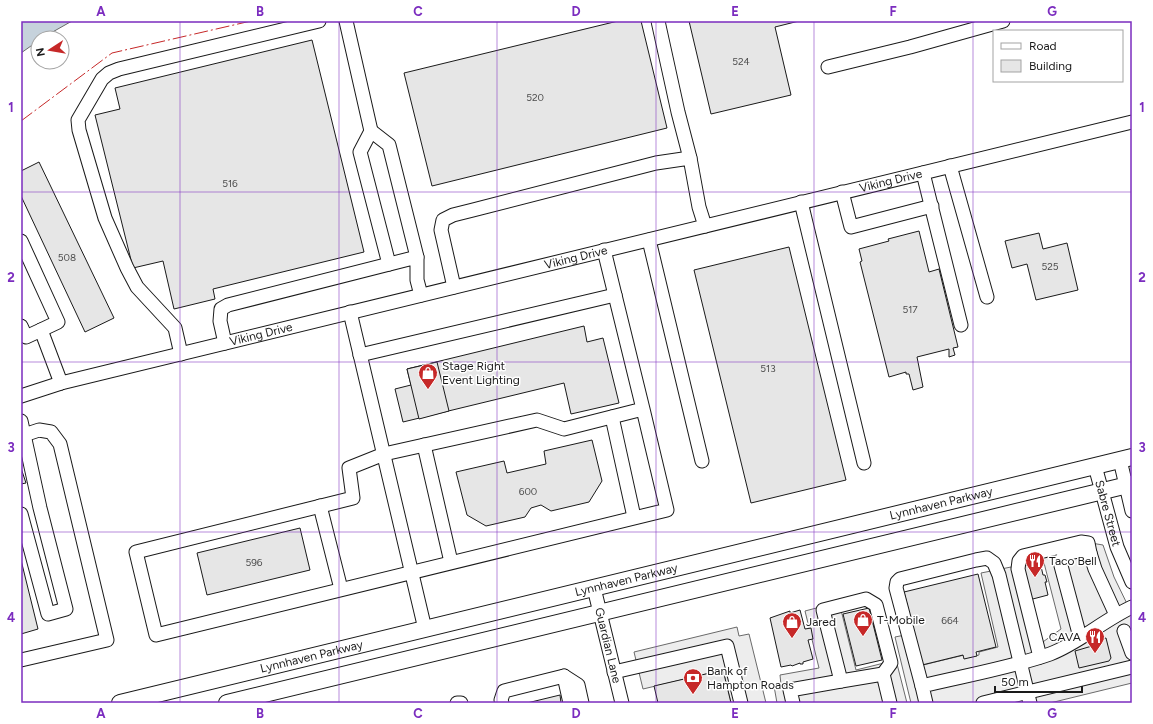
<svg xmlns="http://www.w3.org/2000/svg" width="1153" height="724" viewBox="0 0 1153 724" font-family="Figtree,sans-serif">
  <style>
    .parking { fill: #ededed; stroke: #6a6a6a }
    .water { fill: #c6d2dc; stroke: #6a6a6a }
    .building { fill: #e6e6e6; stroke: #1a1a1a }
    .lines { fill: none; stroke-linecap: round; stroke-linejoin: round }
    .minor-casing { stroke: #1a1a1a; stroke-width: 15 }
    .major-casing { stroke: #1a1a1a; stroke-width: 18 }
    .minor { stroke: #fff; stroke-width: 13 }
    .major { stroke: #fff; stroke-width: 16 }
    .power { stroke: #c62828; stroke-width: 1; stroke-dasharray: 14 3 2 3; stroke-linecap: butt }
    .grid { fill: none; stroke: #7b2cbf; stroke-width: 1; stroke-opacity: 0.55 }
    .labels { text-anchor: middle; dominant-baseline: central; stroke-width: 3; stroke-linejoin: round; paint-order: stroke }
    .number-label { font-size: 10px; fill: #4d4d4d }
    .street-label { font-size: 12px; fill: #1a1a1a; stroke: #fff }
    .poi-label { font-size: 12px; fill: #1a1a1a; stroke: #fff; text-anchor: start }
    .neatline { fill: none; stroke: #7b2cbf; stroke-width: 1.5 }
    .grid-label { font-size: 13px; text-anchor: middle; font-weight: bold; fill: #7b2cbf }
  </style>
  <rect width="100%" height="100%" fill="#fff"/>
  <g class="parking">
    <path d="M 1091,543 L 1103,545 L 1114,577 L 1132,614 L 1132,683 L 1050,703 L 911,703 L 895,637 L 915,633 L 923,665 L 964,655 L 965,658 L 979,655 L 979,652 L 998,647 L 981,573 L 1011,567 L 1033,649 L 1061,629 L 1043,559 L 1056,550 Z"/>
    <path d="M 839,602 L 856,670 L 896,660 L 907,703 L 777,703 L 774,686 L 781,685 L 780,675 L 819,668 L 805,611 Z"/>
    <path d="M 737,627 L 739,636 L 749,634 L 766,703 L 731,703 L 723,670 L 643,689 L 634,652 Z"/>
  </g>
  <path class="water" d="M 21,21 L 72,21 L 42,38 L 38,38 L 38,41 L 21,53 Z"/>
  <g class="building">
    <path d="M 618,21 L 641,21 L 667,128 L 432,186 L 404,73 Z"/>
    <path d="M 689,21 L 799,21 L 775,27 L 791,95 L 711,114 Z"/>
    <path d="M 312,40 L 364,252 L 213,289 L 215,299 L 174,309 L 163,261 L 133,268 L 95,115 L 120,109 L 115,88 Z"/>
    <path d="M 39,162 L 114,318 L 85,332 L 21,196 L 21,171 Z"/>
    <path d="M 919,231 L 929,272 L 939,269 L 958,347 L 953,348 L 955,355 L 949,357 L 949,349 L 917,357 L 923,387 L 913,390 L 909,374 L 906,374 L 906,372 L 889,377 L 860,262 L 862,261 L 859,249 L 889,241 L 888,239 Z"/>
    <path d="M 1039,233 L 1043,249 L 1067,243 L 1078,290 L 1036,300 L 1027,264 L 1012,268 L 1005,241 Z"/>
    <path d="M 789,247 L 846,480 L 751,503 L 694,270 Z"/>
    <path d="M 584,326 L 587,342 L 603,338 L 619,403 L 571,414 L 564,383 L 403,422 L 395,389 L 411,385 L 407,369 Z"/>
    <path d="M 437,362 L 449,411 L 419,419 L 407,369 Z"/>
    <path d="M 592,440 L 602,481 L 589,502 L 551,511 L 541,505 L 531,508 L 525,517 L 486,526 L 467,515 L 456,472 L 504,461 L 507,473 L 546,464 L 544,451 Z"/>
    <path d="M 21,468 L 26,483 L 21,484 Z"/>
    <path d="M 300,528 L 310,570 L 207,595 L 197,553 Z"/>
    <path d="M 21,560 L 38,629 L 21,634 Z"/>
    <path d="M 1040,562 L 1043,575 L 1045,575 L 1047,582 L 1045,582 L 1048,595 L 1029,600 L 1020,567 Z"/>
    <path d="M 978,574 L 996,647 L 976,652 L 977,656 L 964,659 L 963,655 L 922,665 L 904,592 Z"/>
    <path d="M 869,608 L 882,660 L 856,666 L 843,614 Z"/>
    <path d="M 800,610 L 805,629 L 811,628 L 813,639 L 808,640 L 813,659 L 803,662 L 803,664 L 800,664 L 800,663 L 792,666 L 791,665 L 781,667 L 770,618 L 790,611 L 790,613 Z"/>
    <path d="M 1106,638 L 1111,658 L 1109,661 L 1079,668 L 1075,651 L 1092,646 L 1091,641 Z"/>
    <path d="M 723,670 L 731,703 L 658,703 L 654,686 Z"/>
    <path d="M 560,695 L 561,703 L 527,703 Z"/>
  </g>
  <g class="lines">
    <g class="minor-casing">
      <g id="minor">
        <path d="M 346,21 L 371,131"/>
        <path d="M 658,21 L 678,112 L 690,158"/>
        <path d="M 828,67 L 910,47 L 1003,21"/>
        <path d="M 950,166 L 987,297"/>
        <path d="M 923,173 L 961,325"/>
        <path d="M 842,192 L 851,227 L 932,206"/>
        <path d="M 801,202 L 864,463"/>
        <path d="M 649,240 L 702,461"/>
        <path d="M 21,241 L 58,322 L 41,330"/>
        <path d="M 389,264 L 360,152 L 371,131 L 389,145 L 417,257"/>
        <path d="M 454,287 L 441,230 L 443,220 L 453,215 L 473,210 L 656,163 L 690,158 L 699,207 L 705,226"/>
        <path d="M 615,295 L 643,409 L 564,429 L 537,420 L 384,454 L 349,468 L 353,498 L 136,552 L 156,635 L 667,510 L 643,409"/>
        <path d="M 350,312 L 425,629"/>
        <path d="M 21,326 L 26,337 L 41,330 L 61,383"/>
        <path d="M 225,343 L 220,321 L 221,309 L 228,305 L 417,257 L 417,280 L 421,295"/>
        <path d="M 181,354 L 175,328 L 137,287 L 127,268 L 105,218 L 79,130 L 78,120 L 102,79 L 109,73 L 119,69 L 319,21"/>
        <path d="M 360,355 L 615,295 L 604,250"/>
        <path id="s1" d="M 21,396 L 61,383 L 1132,122"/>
        <path d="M 612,417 L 634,517"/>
        <path d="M 21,421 L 40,508 L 66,609 L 48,614 L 21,514"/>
        <path d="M 21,436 L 39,430 L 51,432 L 60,444 L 107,640 L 21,660"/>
        <path d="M 424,445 L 451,562"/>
        <path d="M 1120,460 L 1132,511"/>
        <path id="s2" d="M 1095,466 L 1117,547 L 1132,582"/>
        <path d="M 320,506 L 341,589"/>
        <path id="s3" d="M 594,588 L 622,703"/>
        <path d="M 1124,631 L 1132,653"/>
        <path d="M 1080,637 L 1060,562 L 1065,554 L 1083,550 L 1090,553 L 1095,569 L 1116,615"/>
        <path d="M 1040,657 L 1018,569 L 1019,561 L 1023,556 L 1081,542 L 1088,543 L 1090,553"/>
        <path d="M 614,672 L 727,646 L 741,703"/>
        <path d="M 564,676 L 570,703"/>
        <path d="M 841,681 L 883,674 L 890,703"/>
        <path d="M 922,686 L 896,588 L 897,582 L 900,579 L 976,560 L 987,558 L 994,563 L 999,575 L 1030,703"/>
        <path d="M 457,703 L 461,703"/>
        <path d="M 502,703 L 501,700 L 504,691 L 564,676 L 578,685 L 582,703"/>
        <path d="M 793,703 L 790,690 L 841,681 L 823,610 L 866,599 L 876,605 L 891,663 L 883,674"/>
        <path d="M 926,703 L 922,686 C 963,676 1010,668 1050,654 C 1077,644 1104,620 1132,607"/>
        <path d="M 983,703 L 1132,667"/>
      </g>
    </g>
    <g class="major-casing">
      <g id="major">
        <path id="s4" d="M 120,703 L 1132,457"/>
        <path d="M 227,703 L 1132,484"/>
      </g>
    </g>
    <use href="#minor" class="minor"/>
    <use href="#major" class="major"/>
    <path class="power" d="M 21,121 L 112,53 L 251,21"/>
  </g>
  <path class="grid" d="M 180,21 L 180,703M 339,21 L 339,703M 497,21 L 497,703M 656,21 L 656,703M 814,21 L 814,703M 973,21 L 973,703M 21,192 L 1132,192M 21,362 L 1132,362M 21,532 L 1132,532"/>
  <defs>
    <g id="shop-pin" transform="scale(1)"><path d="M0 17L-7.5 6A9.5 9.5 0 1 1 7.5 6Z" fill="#c62828" stroke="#fff"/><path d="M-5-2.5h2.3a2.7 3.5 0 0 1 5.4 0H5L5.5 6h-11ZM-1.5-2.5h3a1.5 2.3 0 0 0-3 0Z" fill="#fff"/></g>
    <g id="restaurant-pin" transform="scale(1)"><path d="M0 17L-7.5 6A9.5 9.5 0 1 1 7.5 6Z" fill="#c62828" stroke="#fff"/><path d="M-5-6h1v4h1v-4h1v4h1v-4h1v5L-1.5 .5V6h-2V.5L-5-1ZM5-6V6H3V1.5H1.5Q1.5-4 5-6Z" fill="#fff"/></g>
    <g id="bank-pin" transform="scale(1)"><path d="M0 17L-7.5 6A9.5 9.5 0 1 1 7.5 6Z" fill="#c62828" stroke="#fff"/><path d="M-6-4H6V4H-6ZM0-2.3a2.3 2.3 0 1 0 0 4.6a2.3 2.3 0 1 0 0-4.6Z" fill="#fff"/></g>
  </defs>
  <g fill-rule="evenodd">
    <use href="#shop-pin" x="428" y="373"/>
    <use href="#restaurant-pin" x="1035" y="561"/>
    <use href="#shop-pin" x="863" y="620"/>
    <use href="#shop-pin" x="792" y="622"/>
    <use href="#restaurant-pin" x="1095" y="637"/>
    <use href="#bank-pin" x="693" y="678"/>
  </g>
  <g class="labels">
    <g class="number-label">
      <text x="741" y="61">524</text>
      <text x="535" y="97">520</text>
      <text x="230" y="183">516</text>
      <text x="67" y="257">508</text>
      <text x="1050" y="266">525</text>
      <text x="910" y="309">517</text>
      <text x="768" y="368">513</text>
      <text x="528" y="491">600</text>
      <text x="254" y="562">596</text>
      <text x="950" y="620">664</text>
    </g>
    <g class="street-label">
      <text stroke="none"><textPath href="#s1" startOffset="896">Viking Drive</textPath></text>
      <text stroke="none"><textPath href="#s1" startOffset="572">Viking Drive</textPath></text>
      <text stroke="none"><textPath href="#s1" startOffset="248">Viking Drive</textPath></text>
      <text stroke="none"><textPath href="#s4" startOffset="845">Lynnhaven Parkway</textPath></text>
      <text stroke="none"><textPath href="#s2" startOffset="49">Sabre Street</textPath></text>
      <text stroke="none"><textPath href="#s4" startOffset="521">Lynnhaven Parkway</textPath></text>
      <text stroke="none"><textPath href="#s3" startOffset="59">Guardian Lane</textPath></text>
      <text stroke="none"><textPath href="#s4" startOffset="197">Lynnhaven Parkway</textPath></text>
    </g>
    <g class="poi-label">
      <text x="442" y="366">Stage Right<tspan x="442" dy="14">Event Lighting</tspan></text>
      <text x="1049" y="561">Taco Bell</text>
      <text x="877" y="620">T-Mobile</text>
      <text x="806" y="622">Jared</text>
      <text x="1081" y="637" text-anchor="end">CAVA</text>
      <text x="707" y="671">Bank of<tspan x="707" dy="14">Hampton Roads</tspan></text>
    </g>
  </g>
  <rect width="1153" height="724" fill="none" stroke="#ffffff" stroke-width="44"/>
  <rect x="993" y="30" width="130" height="52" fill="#ffffff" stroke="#a3a3a3"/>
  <rect x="1001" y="43" width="20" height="6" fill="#ffffff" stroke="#a3a3a3"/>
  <text x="1029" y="50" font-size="12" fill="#1a1a1a">Road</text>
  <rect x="1001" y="60" width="20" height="12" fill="#e6e6e6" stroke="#a3a3a3"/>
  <text x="1029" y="70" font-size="12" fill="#1a1a1a">Building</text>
  <g transform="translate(50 50) rotate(258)"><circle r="19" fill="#ffffff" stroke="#a3a3a3"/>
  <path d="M0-3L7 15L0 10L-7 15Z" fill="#c62828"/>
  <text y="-6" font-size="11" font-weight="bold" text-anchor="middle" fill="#1a1a1a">N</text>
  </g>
  <path d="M995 686v6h87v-6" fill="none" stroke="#1a1a1a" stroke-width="2"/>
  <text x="1001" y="686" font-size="12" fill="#1a1a1a" stroke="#ffffff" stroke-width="3" paint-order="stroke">50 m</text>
  <rect x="22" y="22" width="1109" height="680" class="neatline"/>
  <g class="grid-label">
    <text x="101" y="16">A</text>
    <text x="260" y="16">B</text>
    <text x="418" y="16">C</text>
    <text x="576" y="16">D</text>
    <text x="735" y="16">E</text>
    <text x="893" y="16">F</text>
    <text x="1052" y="16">G</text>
    <text x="11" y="112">1</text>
    <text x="1142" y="112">1</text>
    <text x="11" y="282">2</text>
    <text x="1142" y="282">2</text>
    <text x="11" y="452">3</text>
    <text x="1142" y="452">3</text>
    <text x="11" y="622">4</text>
    <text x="1142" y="622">4</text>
    <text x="101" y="718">A</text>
    <text x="260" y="718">B</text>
    <text x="418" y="718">C</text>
    <text x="576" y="718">D</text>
    <text x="735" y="718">E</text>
    <text x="893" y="718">F</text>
    <text x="1052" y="718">G</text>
  </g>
</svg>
